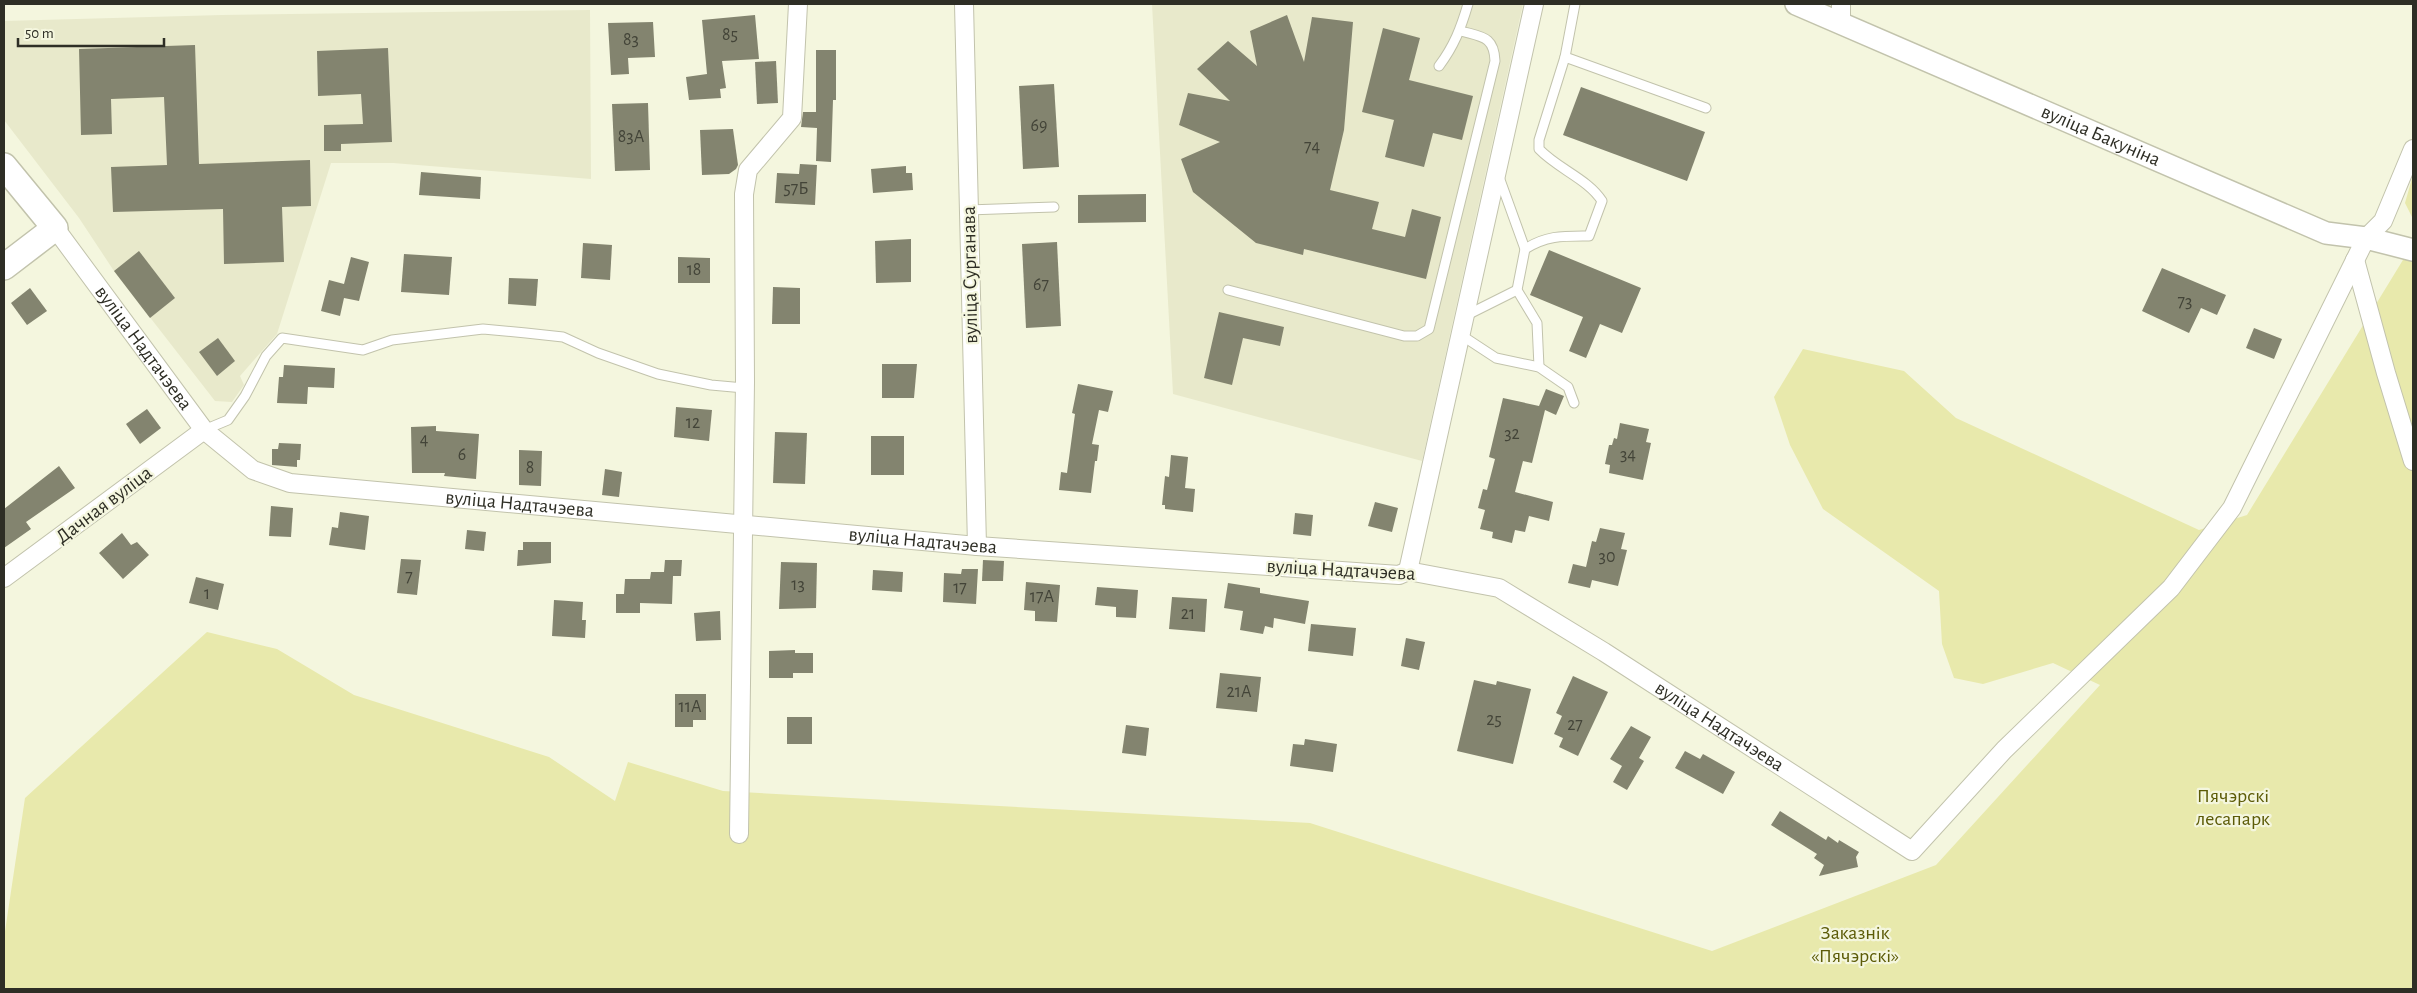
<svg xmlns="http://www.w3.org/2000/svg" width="2417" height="993" viewBox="0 0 2417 993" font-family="'Alegreya Sans',sans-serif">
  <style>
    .built { fill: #e8e9cb }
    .green { fill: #e8e9ac }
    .building { fill: #83846f }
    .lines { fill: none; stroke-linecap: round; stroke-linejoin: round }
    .service-casing { stroke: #c2c3ac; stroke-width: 11 }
    .minor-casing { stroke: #c2c3ac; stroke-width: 20 }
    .tertiary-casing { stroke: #c2c3ac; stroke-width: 24 }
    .secondary-casing { stroke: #c2c3ac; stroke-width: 28 }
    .service { stroke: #fff; stroke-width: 9 }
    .minor { stroke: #fff; stroke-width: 18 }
    .tertiary { stroke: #fff; stroke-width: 21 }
    .secondary { stroke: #fff; stroke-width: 25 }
    .labels { text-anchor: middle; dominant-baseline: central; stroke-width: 4.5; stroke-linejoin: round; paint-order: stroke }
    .number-label { font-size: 18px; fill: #434438 }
    .street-label { font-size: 20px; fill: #2e2e25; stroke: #f4f6de }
    .park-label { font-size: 20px; fill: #5c5b07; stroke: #f4f6de }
  </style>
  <rect width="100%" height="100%" fill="#f4f6de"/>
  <g class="built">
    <path d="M 1152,4 L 1523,4 L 1422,461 L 1173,394 Z"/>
    <path d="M 590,10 L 591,179 L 393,163 L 331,163 L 277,334 L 240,376 L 244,385 L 232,402 L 215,401 L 114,271 L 79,218 L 4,120 L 4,21 L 222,15 Z"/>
  </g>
  <g class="green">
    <path d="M 2413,175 L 2413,219 L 2405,203 Z"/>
    <path d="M 2406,255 L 2413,258 L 2413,989 L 4,989 L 4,938 L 25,798 L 207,632 L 277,649 L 354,695 L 549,757 L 615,801 L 628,762 L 723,791 L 1310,823 L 1712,951 L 1936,865 L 2100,685 L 2053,663 L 1983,684 L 1954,678 L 1942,644 L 1939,591 L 1823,509 L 1790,445 L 1774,397 L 1803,349 L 1904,371 L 1956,418 L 2199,530 L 2247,515 Z"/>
  </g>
  <g class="building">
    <path d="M 755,15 L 759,59 L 722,61 L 726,88 L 720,89 L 721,98 L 689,100 L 686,77 L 707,74 L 702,20 Z"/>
    <path d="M 1287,15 L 1304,62 L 1312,17 L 1353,22 L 1344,130 L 1330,190 L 1379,202 L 1372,229 L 1405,237 L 1412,209 L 1441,217 L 1426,279 L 1304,249 L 1303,255 L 1256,243 L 1193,192 L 1181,159 L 1220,142 L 1179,125 L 1188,93 L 1230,101 L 1197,69 L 1228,41 L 1257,66 L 1250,31 Z"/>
    <path d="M 653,22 L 655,57 L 628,58 L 629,74 L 611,75 L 608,23 Z"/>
    <path d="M 1383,28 L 1420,38 L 1409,80 L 1473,96 L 1462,140 L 1433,133 L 1424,167 L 1385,157 L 1394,120 L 1362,112 Z"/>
    <path d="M 195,45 L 199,164 L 310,160 L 311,206 L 282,207 L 284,262 L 224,264 L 223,209 L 113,212 L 111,167 L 167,165 L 164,97 L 111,99 L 112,134 L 81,135 L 79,49 Z"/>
    <path d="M 388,48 L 392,142 L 341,144 L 341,151 L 324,151 L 324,125 L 363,124 L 361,94 L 318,96 L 317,51 Z"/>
    <path d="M 816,50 L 836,50 L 836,100 L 833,100 L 831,162 L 816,161 L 817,128 L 801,127 L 803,112 L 816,112 Z"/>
    <path d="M 776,61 L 778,103 L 757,104 L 755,62 Z"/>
    <path d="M 1054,84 L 1059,167 L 1023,169 L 1019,86 Z"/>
    <path d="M 1581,87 L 1705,132 L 1687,181 L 1563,135 Z"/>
    <path d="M 648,103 L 650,170 L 615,171 L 612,104 Z"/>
    <path d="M 733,129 L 738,165 L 736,169 L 729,174 L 702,175 L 700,130 Z"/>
    <path d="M 800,164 L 817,165 L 815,205 L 775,203 L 777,173 L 799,174 Z"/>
    <path d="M 906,166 L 906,173 L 912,173 L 913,190 L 873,193 L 871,169 Z"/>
    <path d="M 421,172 L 481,177 L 480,199 L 419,195 Z"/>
    <path d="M 1146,194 L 1146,222 L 1078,223 L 1078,195 Z"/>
    <path d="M 911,239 L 911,282 L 876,283 L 875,241 Z"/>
    <path d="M 1057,242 L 1061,326 L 1026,328 L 1022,244 Z"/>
    <path d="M 583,243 L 612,245 L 610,280 L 581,278 Z"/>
    <path d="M 1549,250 L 1641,288 L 1622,333 L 1600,324 L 1586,358 L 1569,351 L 1583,317 L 1530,295 Z"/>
    <path d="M 139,251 L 175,298 L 150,318 L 114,271 Z"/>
    <path d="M 404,254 L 452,257 L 449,295 L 401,292 Z"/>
    <path d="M 351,257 L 369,262 L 359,301 L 344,298 L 340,316 L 321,311 L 329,280 L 344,284 Z"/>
    <path d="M 678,257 L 710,258 L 710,283 L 678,283 Z"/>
    <path d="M 2162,268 L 2226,295 L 2217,315 L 2201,308 L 2189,333 L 2142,311 Z"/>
    <path d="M 509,278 L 538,279 L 536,306 L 508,304 Z"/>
    <path d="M 773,287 L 800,288 L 800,324 L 772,324 Z"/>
    <path d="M 30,288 L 47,311 L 27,325 L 11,303 Z"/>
    <path d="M 1219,312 L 1284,327 L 1280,346 L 1243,338 L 1232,385 L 1204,378 Z"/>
    <path d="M 2254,328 L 2282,339 L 2274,359 L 2246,348 Z"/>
    <path d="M 218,338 L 235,361 L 217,376 L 199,352 Z"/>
    <path d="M 882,364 L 917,364 L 914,398 L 882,398 Z"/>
    <path d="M 284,365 L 335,368 L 334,388 L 308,387 L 307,404 L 277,403 L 279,377 L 283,377 Z"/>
    <path d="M 1078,384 L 1113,391 L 1108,412 L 1099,410 L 1092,444 L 1099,445 L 1097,461 L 1095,461 L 1091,493 L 1059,490 L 1061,472 L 1067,473 L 1075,414 L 1072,413 Z"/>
    <path d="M 1546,389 L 1564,396 L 1556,415 L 1545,410 L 1532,463 L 1523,461 L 1515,492 L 1553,502 L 1549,521 L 1529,516 L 1525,532 L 1515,530 L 1512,543 L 1492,538 L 1493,532 L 1480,529 L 1485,510 L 1478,508 L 1483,489 L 1487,490 L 1495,459 L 1489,457 L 1503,398 L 1539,406 Z"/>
    <path d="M 676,407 L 712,410 L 709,441 L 674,437 Z"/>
    <path d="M 147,409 L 161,428 L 140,444 L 126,424 Z"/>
    <path d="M 1620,423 L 1649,429 L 1646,442 L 1651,443 L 1643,480 L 1609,473 L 1610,465 L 1605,464 L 1609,445 L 1612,445 L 1614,438 L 1617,439 Z"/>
    <path d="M 436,426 L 436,431 L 479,434 L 476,479 L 444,476 L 445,473 L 412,473 L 411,427 Z"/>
    <path d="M 775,432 L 807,433 L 805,484 L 773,483 Z"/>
    <rect x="871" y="436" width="33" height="39"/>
    <path d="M 279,443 L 301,444 L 300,460 L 297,460 L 297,467 L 272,465 L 272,449 L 278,449 Z"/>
    <path d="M 519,450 L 542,451 L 541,486 L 519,485 Z"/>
    <path d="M 1171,455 L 1188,457 L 1185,488 L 1195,489 L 1193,512 L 1165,509 L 1165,505 L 1162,505 L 1165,476 L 1169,477 Z"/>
    <path d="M 59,466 L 75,488 L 26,522 L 31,529 L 4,548 L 4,509 Z"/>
    <path d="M 605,469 L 622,472 L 619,497 L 602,495 Z"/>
    <path d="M 1375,502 L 1398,508 L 1392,532 L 1368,526 Z"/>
    <path d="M 271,506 L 293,508 L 291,537 L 269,536 Z"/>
    <path d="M 340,512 L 369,516 L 365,550 L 329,545 L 332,527 L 338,528 Z"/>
    <path d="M 1295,513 L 1313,515 L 1311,536 L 1293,534 Z"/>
    <path d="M 1600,528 L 1625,533 L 1621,549 L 1627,550 L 1618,586 L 1592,580 L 1590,588 L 1568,583 L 1573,564 L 1586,567 L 1592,541 L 1596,542 Z"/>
    <path d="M 467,530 L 486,532 L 484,551 L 465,549 Z"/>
    <path d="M 122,533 L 131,545 L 137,542 L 149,555 L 123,579 L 99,553 Z"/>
    <path d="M 523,542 L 551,542 L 551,563 L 517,566 L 518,550 L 523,550 Z"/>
    <path d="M 401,559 L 421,560 L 417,595 L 397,593 Z"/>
    <path d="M 665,560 L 682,560 L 681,576 L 673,576 L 672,604 L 640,603 L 640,613 L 616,613 L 616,594 L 624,594 L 625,579 L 650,579 L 651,572 L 664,572 Z"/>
    <path d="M 983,560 L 1004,561 L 1003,581 L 982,581 Z"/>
    <path d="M 781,562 L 817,563 L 816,608 L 779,609 Z"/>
    <path d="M 962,569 L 978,569 L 976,604 L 943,602 L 944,573 L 961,574 Z"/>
    <path d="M 873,570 L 903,572 L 902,592 L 872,590 Z"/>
    <path d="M 196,577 L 224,584 L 218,610 L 189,603 Z"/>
    <path d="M 1026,582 L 1060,585 L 1057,622 L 1035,621 L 1035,611 L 1024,610 Z"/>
    <path d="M 1228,583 L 1260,588 L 1260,593 L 1309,601 L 1305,624 L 1274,618 L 1273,628 L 1265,626 L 1263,634 L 1240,630 L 1243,611 L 1224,608 Z"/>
    <path d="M 1097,587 L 1138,590 L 1136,618 L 1116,617 L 1116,607 L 1095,605 Z"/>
    <path d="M 1172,597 L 1207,599 L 1205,632 L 1169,629 Z"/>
    <path d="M 554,600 L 583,602 L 582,620 L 586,620 L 585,638 L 552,636 Z"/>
    <path d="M 720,611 L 721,640 L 696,641 L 694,613 Z"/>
    <path d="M 1311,624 L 1356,628 L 1353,656 L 1308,651 Z"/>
    <path d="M 1406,638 L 1425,642 L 1419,670 L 1401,666 Z"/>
    <path d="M 795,650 L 795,653 L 813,653 L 813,673 L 793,673 L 793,678 L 769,678 L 769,651 Z"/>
    <path d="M 1220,673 L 1261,677 L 1257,712 L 1216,708 Z"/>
    <path d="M 1573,676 L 1608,692 L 1578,756 L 1559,747 L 1563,738 L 1554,734 L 1562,716 L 1556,713 Z"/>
    <path d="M 1474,680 L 1496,685 L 1497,681 L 1531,689 L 1513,764 L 1457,751 Z"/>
    <path d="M 675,694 L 706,694 L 706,720 L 693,720 L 693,727 L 675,727 Z"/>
    <rect x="787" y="717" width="25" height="27"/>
    <path d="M 1126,725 L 1149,728 L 1146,756 L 1122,753 Z"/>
    <path d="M 1631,726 L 1651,737 L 1639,758 L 1644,761 L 1627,790 L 1613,782 L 1622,766 L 1610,759 Z"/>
    <path d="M 1305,739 L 1337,744 L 1333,772 L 1290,766 L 1293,744 L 1304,745 Z"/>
    <path d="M 1685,751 L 1700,759 L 1703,754 L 1735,772 L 1723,794 L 1675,768 Z"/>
    <path d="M 1780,811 L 1826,840 L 1828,836 L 1838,843 L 1839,840 L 1859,852 L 1856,857 L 1858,867 L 1819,876 L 1824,865 L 1814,858 L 1817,854 L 1771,825 Z"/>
  </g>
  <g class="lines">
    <g class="service-casing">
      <g id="service">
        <path d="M 1565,57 L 1575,4"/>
        <path d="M 1439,66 C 1454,46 1461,28 1468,4"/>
        <path d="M 1499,177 L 1525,249"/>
        <path d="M 968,210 L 1054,207"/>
        <path d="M 1228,290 L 1404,336 L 1417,336 L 1429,329 L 1495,61 C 1494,36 1482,37 1461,31"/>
        <path d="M 1465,316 L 1517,290"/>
        <path d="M 1461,335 L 1496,358 L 1539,367 L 1568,387 L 1574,403"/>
        <path d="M 1539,367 L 1537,323 L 1517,290 L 1525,249 C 1547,235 1564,236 1589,236 L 1602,201 C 1588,179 1558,169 1539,149 L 1539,140 L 1565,57 L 1706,108"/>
        <path d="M 204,430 L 228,420 L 245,396 L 266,356 L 282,338 L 363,350 L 392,340 L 483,329 L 526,333 L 563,337 L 598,353 L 658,374 L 711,385 L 744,388"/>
      </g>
    </g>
    <g class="minor-casing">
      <g id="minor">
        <path d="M 964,4 L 977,546"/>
        <path d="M 1841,24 L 1841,4"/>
        <path id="s1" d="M 55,228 L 204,430 L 253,470 L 290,483 L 977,546 L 1399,575 L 1408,571 L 1499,588 L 1604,652 L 1912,851 L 2004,750 L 2171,588 L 2232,508 L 2366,238 L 2383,221 L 2413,149"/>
        <path d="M 2355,260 L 2386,373 L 2413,461"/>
        <path d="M 1408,571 L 1534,4"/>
        <path d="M 4,578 L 204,430"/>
        <path d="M 739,834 L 745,382 L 744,194 L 748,170 L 792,118 L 798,4"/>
      </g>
    </g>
    <g class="tertiary-casing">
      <g id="tertiary">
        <path id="s2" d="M 1796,4 L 2326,233 L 2366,238 L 2413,250"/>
      </g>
    </g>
    <g class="secondary-casing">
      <path id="secondary" d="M 4,166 L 55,228 L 4,267"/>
    </g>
    <use href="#service" class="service"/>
    <use href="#minor" class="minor"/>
    <use href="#tertiary" class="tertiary"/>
    <use href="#secondary" class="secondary"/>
  </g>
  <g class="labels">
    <g class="number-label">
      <text x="730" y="35">85</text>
      <text x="631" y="40">83</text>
      <text x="1039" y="126">69</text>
      <text x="631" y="137">83А</text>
      <text x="1312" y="147">74</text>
      <text x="796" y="189">57Б</text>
      <text x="694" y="270">18</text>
      <text x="1041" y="285">67</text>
      <text x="2185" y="302">73</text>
      <text x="693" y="423">12</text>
      <text x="1512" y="434">32</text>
      <text x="424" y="440">4</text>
      <text x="462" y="455">6</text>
      <text x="1628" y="455">34</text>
      <text x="530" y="468">8</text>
      <text x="1607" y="557">30</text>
      <text x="409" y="577">7</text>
      <text x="798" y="585">13</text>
      <text x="960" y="588">17</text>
      <text x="207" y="594">1</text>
      <text x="1042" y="597">17А</text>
      <text x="1188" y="614">21</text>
      <text x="1239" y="692">21А</text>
      <text x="690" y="707">11А</text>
      <text x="1494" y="720">25</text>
      <text x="1575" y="725">27</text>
    </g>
    <g class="street-label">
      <text stroke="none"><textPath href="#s2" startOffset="332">вуліца Бакуніна</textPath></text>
      <text transform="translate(970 275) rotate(-91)">вуліца Сурганава</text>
      <text stroke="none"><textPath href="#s1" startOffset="149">вуліца Надтачэева</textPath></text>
      <text transform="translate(104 505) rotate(-37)">Дачная вуліца</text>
      <text stroke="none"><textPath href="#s1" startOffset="584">вуліца Надтачэева</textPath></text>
      <text stroke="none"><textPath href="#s1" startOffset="989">вуліца Надтачэева</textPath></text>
      <text transform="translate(1341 570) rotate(3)">вуліца Надтачэева</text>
      <text stroke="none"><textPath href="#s1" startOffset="1829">вуліца Надтачэева</textPath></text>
    </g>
    <g class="park-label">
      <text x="2233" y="796">Пячэрскі<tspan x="2233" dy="23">лесапарк</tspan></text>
      <text x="1855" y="933">Заказнік<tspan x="1855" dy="23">«Пячэрскі»</tspan></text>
    </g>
  </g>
  <rect width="2417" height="993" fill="none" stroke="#2e2e25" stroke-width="10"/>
  <path d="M18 38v8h146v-8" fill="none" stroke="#2e2e25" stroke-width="2.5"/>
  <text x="25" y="38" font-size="15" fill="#2e2e25" stroke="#f4f6de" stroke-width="4" paint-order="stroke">50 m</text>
</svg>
